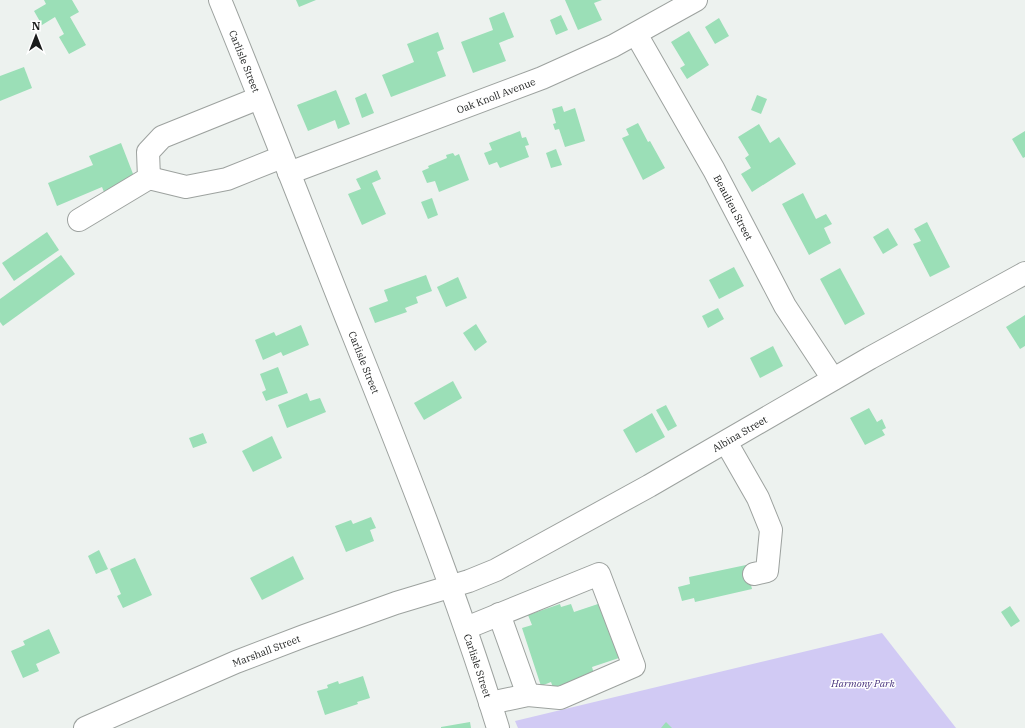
<svg xmlns="http://www.w3.org/2000/svg" width="1025" height="728" viewBox="0 0 1025 728" font-family="'IBM Plex Serif',serif">
  <style>
    .green { fill: #d1caf4 }
    .building { fill: #9bdfb7 }
    .lines { fill: none; stroke-linecap: round; stroke-linejoin: round }
    .minor-casing { stroke: #9da29f; stroke-width: 24 }
    .minor { stroke: #fff; stroke-width: 22 }
    .labels { text-anchor: middle; dominant-baseline: central; stroke-width: 3; stroke-linejoin: round; paint-order: stroke }
    .street-label { font-size: 10px; fill: #1b1d1c; stroke: #fff }
    .park-label { font-size: 10px; font-style: italic; fill: #49347e; stroke: #fff }
  </style>
  <rect width="100%" height="100%" fill="#edf2ef"/>
  <path class="green" d="M 882,633 L 956,728 L 518,728 L 515,721 Z"/>
  <g class="building">
    <path d="M 44,0 L 72,0 L 79,12 L 70,17 L 86,45 L 69,54 L 59,37 L 64,34 L 55,17 L 42,25 L 34,11 L 46,4 Z"/>
    <path d="M 296,0 L 316,0 L 299,7 Z"/>
    <path d="M 565,0 L 602,0 L 594,3 L 602,20 L 578,30 Z"/>
    <path d="M 504,12 L 514,37 L 499,43 L 506,61 L 473,73 L 461,42 L 493,30 L 489,18 Z"/>
    <path d="M 561,15 L 568,30 L 556,35 L 550,20 Z"/>
    <path d="M 719,18 L 729,36 L 715,44 L 705,27 Z"/>
    <path d="M 689,31 L 709,65 L 687,79 L 680,68 L 685,65 L 671,42 Z"/>
    <path d="M 438,32 L 444,49 L 437,52 L 446,76 L 391,97 L 382,75 L 414,62 L 407,44 Z"/>
    <path d="M 24,67 L 32,88 L 0,101 L 0,76 Z"/>
    <path d="M 336,90 L 350,124 L 338,129 L 335,120 L 308,131 L 297,105 Z"/>
    <path d="M 366,93 L 374,113 L 362,118 L 355,98 Z"/>
    <path d="M 757,95 L 767,99 L 761,114 L 751,110 Z"/>
    <path d="M 562,106 L 564,112 L 575,108 L 585,141 L 565,147 L 559,129 L 555,130 L 553,124 L 556,123 L 552,109 Z"/>
    <path d="M 638,123 L 648,142 L 650,141 L 665,168 L 643,180 L 622,138 L 629,135 L 626,129 Z"/>
    <path d="M 759,124 L 770,143 L 779,137 L 796,164 L 752,192 L 741,174 L 751,168 L 745,158 L 749,155 L 738,137 Z"/>
    <path d="M 520,131 L 522,138 L 526,137 L 529,145 L 525,146 L 529,157 L 500,168 L 497,162 L 489,165 L 484,153 L 492,150 L 489,143 Z"/>
    <path d="M 1025,131 L 1025,157 L 1023,158 L 1012,139 Z"/>
    <path d="M 121,143 L 135,179 L 104,192 L 102,187 L 57,206 L 48,183 L 93,165 L 89,156 Z"/>
    <path d="M 556,149 L 562,165 L 551,168 L 546,153 Z"/>
    <path d="M 453,153 L 455,156 L 459,154 L 469,180 L 439,192 L 435,181 L 427,183 L 422,171 L 429,168 L 428,166 L 447,158 L 446,155 Z"/>
    <path d="M 377,170 L 381,179 L 372,183 L 386,214 L 362,225 L 348,194 L 361,189 L 356,179 Z"/>
    <path d="M 803,193 L 816,219 L 826,214 L 832,224 L 824,228 L 831,243 L 809,255 L 782,204 Z"/>
    <path d="M 432,198 L 438,215 L 428,219 L 421,202 Z"/>
    <path d="M 927,222 L 950,267 L 930,277 L 913,244 L 921,241 L 914,229 Z"/>
    <path d="M 888,228 L 898,245 L 883,254 L 873,237 Z"/>
    <path d="M 47,232 L 59,250 L 14,281 L 2,263 Z"/>
    <path d="M 61,255 L 75,274 L 3,326 L 0,322 L 0,299 Z"/>
    <path d="M 734,267 L 744,286 L 719,299 L 709,280 Z"/>
    <path d="M 840,268 L 865,314 L 845,325 L 820,279 Z"/>
    <path d="M 426,275 L 432,291 L 416,297 L 418,303 L 405,308 L 407,312 L 375,323 L 369,308 L 388,301 L 384,290 Z"/>
    <path d="M 458,277 L 467,298 L 446,307 L 437,287 Z"/>
    <path d="M 718,308 L 724,319 L 708,328 L 702,316 Z"/>
    <path d="M 1025,315 L 1025,346 L 1020,349 L 1006,327 Z"/>
    <path d="M 476,324 L 487,342 L 475,351 L 463,333 Z"/>
    <path d="M 301,325 L 309,345 L 283,356 L 281,352 L 263,360 L 255,340 L 274,332 L 276,336 Z"/>
    <path d="M 773,346 L 783,366 L 760,378 L 750,358 Z"/>
    <path d="M 278,367 L 288,393 L 266,401 L 262,392 L 266,390 L 260,374 Z"/>
    <path d="M 453,381 L 462,398 L 424,420 L 414,403 Z"/>
    <path d="M 307,393 L 310,401 L 320,398 L 326,412 L 287,428 L 278,405 Z"/>
    <path d="M 666,405 L 677,426 L 668,431 L 656,410 Z"/>
    <path d="M 869,408 L 877,422 L 882,419 L 886,428 L 882,430 L 885,435 L 865,445 L 850,418 Z"/>
    <path d="M 652,413 L 665,437 L 636,453 L 623,430 Z"/>
    <path d="M 203,433 L 207,443 L 193,448 L 189,438 Z"/>
    <path d="M 272,436 L 282,458 L 253,472 L 242,451 Z"/>
    <path d="M 371,517 L 376,528 L 370,530 L 374,541 L 346,552 L 335,526 L 351,520 L 353,524 Z"/>
    <path d="M 99,550 L 108,569 L 96,574 L 88,556 Z"/>
    <path d="M 293,556 L 304,579 L 262,600 L 250,578 Z"/>
    <path d="M 135,558 L 152,595 L 123,608 L 117,596 L 121,594 L 110,569 Z"/>
    <path d="M 746,565 L 752,589 L 695,602 L 694,598 L 682,601 L 678,587 L 690,584 L 689,577 Z"/>
    <path d="M 601,603 L 619,658 L 592,667 L 595,677 L 555,693 L 551,682 L 541,686 L 522,628 L 532,625 L 528,615 L 560,604 L 561,607 L 571,604 L 574,612 Z"/>
    <path d="M 1010,606 L 1020,621 L 1011,627 L 1001,612 Z"/>
    <path d="M 49,629 L 60,653 L 36,664 L 39,671 L 23,678 L 11,651 L 25,645 L 23,641 Z"/>
    <path d="M 363,676 L 370,698 L 357,702 L 358,704 L 325,715 L 317,691 L 328,688 L 327,685 L 338,681 L 339,684 Z"/>
    <path d="M 470,722 L 471,728 L 441,728 L 441,727 Z"/>
    <path d="M 666,722 L 672,728 L 661,728 Z"/>
  </g>
  <g class="lines">
    <g class="minor-casing">
      <g id="minor">
        <path id="s1" d="M 220,0 C 263,105 304,211 346,317 C 400,452 455,588 498,728"/>
        <path id="s2" d="M 636,34 L 714,170 L 785,306 L 833,379"/>
        <path id="s3" d="M 289,173 L 542,78 L 613,46 L 696,0"/>
        <path d="M 149,178 L 186,187 L 227,179 L 282,157"/>
        <path d="M 79,220 L 149,178 L 148,152 L 162,137 L 259,98"/>
        <path d="M 726,442 L 758,498 L 771,530 L 767,571 L 754,574"/>
        <path d="M 499,614 L 528,695"/>
        <path d="M 466,628 L 599,574 L 634,666 L 560,698 L 528,695 L 490,703"/>
        <path id="s4" d="M 85,728 L 236,662 L 304,636 L 396,603 L 469,581 L 496,570 L 649,486 L 870,358 L 1025,273"/>
      </g>
    </g>
    <use href="#minor" class="minor"/>
  </g>
  <g class="labels">
    <g class="street-label">
      <text stroke="none"><textPath href="#s1" startOffset="66">Carlisle Street</textPath></text>
      <text stroke="none"><textPath href="#s3" startOffset="221">Oak Knoll Avenue</textPath></text>
      <text stroke="none"><textPath href="#s2" startOffset="199">Beaulieu Street</textPath></text>
      <text stroke="none"><textPath href="#s1" startOffset="390">Carlisle Street</textPath></text>
      <text stroke="none"><textPath href="#s4" startOffset="720">Albina Street</textPath></text>
      <text stroke="none"><textPath href="#s4" startOffset="197">Marshall Street</textPath></text>
      <text stroke="none"><textPath href="#s1" startOffset="714">Carlisle Street</textPath></text>
    </g>
    <g class="park-label">
      <text x="863" y="683">Harmony Park</text>
    </g>
  </g>
  <g transform="translate(36 36)" stroke="#ffffff" stroke-width="3" paint-order="stroke">
  <path d="M0-3L7 15L0 10L-7 15Z" fill="#1b1d1c"/>
  <text y="-6" font-size="11" font-weight="bold" text-anchor="middle" fill="#1b1d1c">N</text>
  </g>
</svg>
